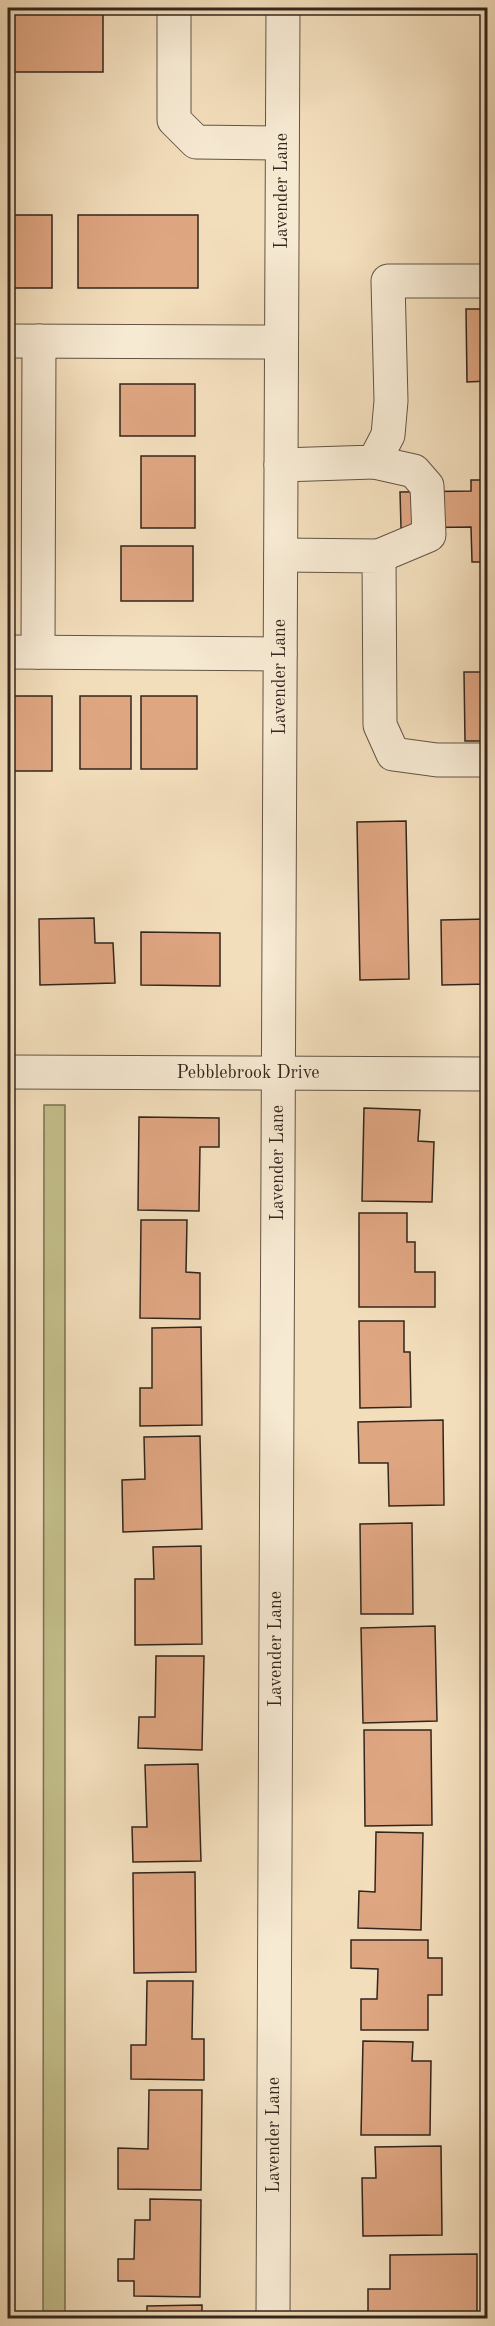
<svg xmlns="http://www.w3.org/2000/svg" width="495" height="2326" viewBox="0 0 495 2326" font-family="'Old Standard TT',serif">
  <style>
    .green { fill: #c3bf8b; stroke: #7a7254; stroke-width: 1.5 }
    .building { fill: #dfa682; stroke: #32261d; stroke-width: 1.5 }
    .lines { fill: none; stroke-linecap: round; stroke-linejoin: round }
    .minor-casing { stroke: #625445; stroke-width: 35 }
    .minor { stroke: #f7ead3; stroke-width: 33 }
    .labels { text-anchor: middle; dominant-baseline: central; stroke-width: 6; stroke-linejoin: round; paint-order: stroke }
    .street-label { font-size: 18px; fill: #32261d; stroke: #f7ead3 }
  </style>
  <rect width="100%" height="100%" fill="#f3debc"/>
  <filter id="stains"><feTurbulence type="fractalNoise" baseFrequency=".00333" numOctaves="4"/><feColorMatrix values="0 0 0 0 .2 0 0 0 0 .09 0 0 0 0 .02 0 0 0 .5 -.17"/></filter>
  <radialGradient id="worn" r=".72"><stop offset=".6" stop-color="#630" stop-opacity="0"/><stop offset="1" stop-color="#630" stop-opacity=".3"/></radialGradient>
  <path class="green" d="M 44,1105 L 65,1105 L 65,2318 L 43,2318 Z"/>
  <g class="building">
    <rect x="8" y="8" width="95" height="64"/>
    <rect x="8" y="215" width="44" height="73"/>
    <rect x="78" y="215" width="120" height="73"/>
    <path d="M 466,309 L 488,309 L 488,381 L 467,382 Z"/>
    <rect x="120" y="384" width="75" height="52"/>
    <rect x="141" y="456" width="54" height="72"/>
    <path d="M 471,480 L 488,480 L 488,562 L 472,562 L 471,527 L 401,528 L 400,492 L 471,491 Z"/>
    <rect x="121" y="546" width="72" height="55"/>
    <path d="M 464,672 L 488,672 L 488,741 L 465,741 Z"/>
    <rect x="8" y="696" width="44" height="75"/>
    <rect x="80" y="696" width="51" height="73"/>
    <rect x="141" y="696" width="56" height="73"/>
    <path d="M 406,821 L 409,979 L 360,980 L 357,822 Z"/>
    <path d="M 94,918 L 95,943 L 113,943 L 115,983 L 40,985 L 39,919 Z"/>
    <path d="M 488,919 L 488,984 L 442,985 L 441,920 Z"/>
    <path d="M 141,932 L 220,933 L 220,986 L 141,985 Z"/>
    <rect x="8" y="935" width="5" height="49"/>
    <path d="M 364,1108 L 420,1110 L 418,1141 L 434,1142 L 432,1202 L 362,1201 Z"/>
    <path d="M 139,1117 L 219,1118 L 219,1147 L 200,1147 L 199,1211 L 138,1210 Z"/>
    <path d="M 359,1213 L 407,1213 L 407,1242 L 415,1242 L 415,1272 L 435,1272 L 435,1307 L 359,1307 Z"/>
    <path d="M 141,1220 L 187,1220 L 186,1272 L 200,1273 L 200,1319 L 140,1318 Z"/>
    <path d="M 359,1321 L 404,1321 L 404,1352 L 410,1352 L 411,1407 L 360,1408 Z"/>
    <path d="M 201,1327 L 202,1425 L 140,1426 L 140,1388 L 152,1388 L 152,1328 Z"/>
    <path d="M 443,1420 L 444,1505 L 389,1506 L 388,1463 L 359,1463 L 358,1422 Z"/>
    <path d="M 200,1436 L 202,1529 L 123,1532 L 122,1480 L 145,1479 L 144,1437 Z"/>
    <path d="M 412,1523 L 413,1614 L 361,1614 L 360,1524 Z"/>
    <path d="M 201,1546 L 202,1644 L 135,1645 L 135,1579 L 154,1579 L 153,1547 Z"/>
    <path d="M 435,1626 L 437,1721 L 363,1723 L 361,1628 Z"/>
    <path d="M 156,1656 L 204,1656 L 202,1750 L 138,1748 L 139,1717 L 155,1717 Z"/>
    <path d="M 364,1730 L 431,1730 L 432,1825 L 365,1826 Z"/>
    <path d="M 198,1764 L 201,1861 L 133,1862 L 132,1827 L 147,1827 L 145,1765 Z"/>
    <path d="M 376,1832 L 423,1833 L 421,1930 L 358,1928 L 359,1891 L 375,1892 Z"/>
    <path d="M 195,1872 L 196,1972 L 134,1973 L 133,1873 Z"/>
    <path d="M 351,1940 L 428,1940 L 428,1958 L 442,1958 L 442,1995 L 428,1995 L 428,2030 L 361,2030 L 361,1999 L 377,1999 L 378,1969 L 351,1968 Z"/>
    <path d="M 147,1981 L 193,1981 L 192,2039 L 204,2039 L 204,2080 L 131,2079 L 131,2045 L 146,2045 Z"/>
    <path d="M 363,2041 L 413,2042 L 412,2061 L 431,2061 L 430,2135 L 361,2135 Z"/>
    <path d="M 149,2090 L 202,2090 L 201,2190 L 118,2189 L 118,2148 L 148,2149 Z"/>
    <path d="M 441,2146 L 442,2235 L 363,2236 L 362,2178 L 376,2178 L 375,2147 Z"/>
    <path d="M 150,2199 L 201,2200 L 200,2297 L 134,2296 L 134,2281 L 118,2281 L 118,2259 L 134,2259 L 135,2220 L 150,2220 Z"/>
    <path d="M 477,2254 L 477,2318 L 368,2318 L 368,2289 L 390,2289 L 390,2255 Z"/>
    <path d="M 202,2305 L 202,2318 L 147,2318 L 147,2306 Z"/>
  </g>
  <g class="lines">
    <g class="minor-casing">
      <g id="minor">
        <path d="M 174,8 L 174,120 L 196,142 L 282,143"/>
        <path d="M 8,341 L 281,342"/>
        <path d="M 374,462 L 414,471 L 427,486 L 429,535 L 379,556"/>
        <path d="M 281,465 L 374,462 L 388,435 L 391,401 L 388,281 L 488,281"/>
        <path d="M 281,555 L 379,556 L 380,725 L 393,754 L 437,760 L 488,760"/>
        <path d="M 8,652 L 280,654"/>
        <path d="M 38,652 L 39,341"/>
        <path d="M 8,1072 L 488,1074"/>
        <path d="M 273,2318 L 283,8"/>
      </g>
    </g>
    <use href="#minor" class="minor"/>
  </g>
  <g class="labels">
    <g class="street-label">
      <text transform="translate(282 191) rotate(-90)">Lavender Lane</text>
      <text transform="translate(280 677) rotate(-90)">Lavender Lane</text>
      <text x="248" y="1073">Pebblebrook Drive</text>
      <text transform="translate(278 1163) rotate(-90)">Lavender Lane</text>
      <text transform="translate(276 1649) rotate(-90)">Lavender Lane</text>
      <text transform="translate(274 2135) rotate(-90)">Lavender Lane</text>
    </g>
  </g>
  <rect width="495" height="2326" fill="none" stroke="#f3debc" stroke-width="30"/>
  <rect x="9" y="9" width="477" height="2308" fill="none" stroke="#32261d" stroke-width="3"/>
  <rect x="15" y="15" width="465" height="2296" fill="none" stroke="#32261d" stroke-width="1.5"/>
  <rect width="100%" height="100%" filter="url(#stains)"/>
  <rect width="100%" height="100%" fill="url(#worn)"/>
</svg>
